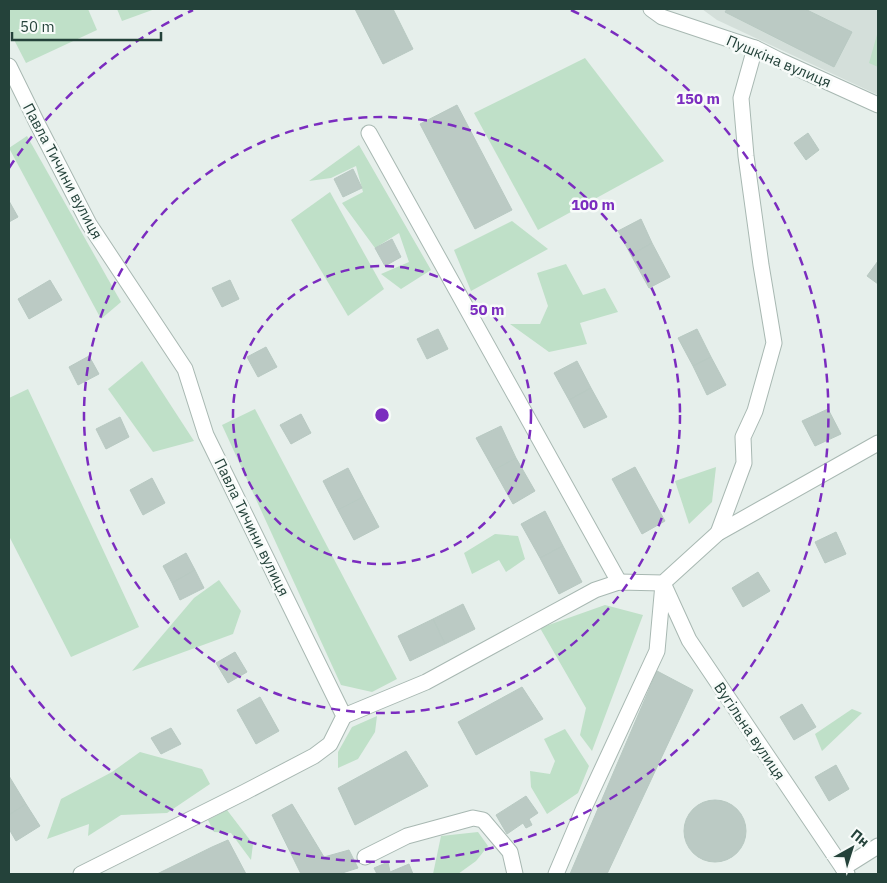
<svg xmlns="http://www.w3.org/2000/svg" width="887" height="883" viewBox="0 0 887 883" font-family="'IBM Plex Sans',sans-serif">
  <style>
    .built { fill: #d4dfda }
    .green { fill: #bfe0c8 }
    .building { fill: #bbcac4; stroke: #b8c9c2 }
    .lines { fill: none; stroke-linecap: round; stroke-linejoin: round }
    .minor-casing { stroke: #a8b8b2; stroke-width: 17 }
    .minor { stroke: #fff; stroke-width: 15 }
    .ring { fill: none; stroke: #7b2cbf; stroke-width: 2.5; stroke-dasharray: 9 6 }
    .labels { text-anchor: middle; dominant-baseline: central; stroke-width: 5; stroke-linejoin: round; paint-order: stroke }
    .street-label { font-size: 15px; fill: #24423a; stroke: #f7fbf9 }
    .centre { fill: #7b2cbf; stroke: #f7fbf9; stroke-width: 2.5 }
    .ring-label { font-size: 15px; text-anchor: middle; font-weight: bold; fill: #7b2cbf; stroke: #f7fbf9; stroke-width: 5; stroke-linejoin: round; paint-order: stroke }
  </style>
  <rect width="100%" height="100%" fill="#e6efeb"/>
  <path class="built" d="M 702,9 L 878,9 L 878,95 L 717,20 Z"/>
  <g class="green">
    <path d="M 9,9 L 88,9 L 97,30 L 26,63 L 9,30 Z"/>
    <path d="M 117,9 L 155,9 L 122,21 Z"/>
    <path d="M 878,31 L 878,67 L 869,63 Z"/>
    <path d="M 585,58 L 664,161 L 538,230 L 474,113 Z"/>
    <path d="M 27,136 L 121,302 L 101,319 L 9,148 Z"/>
    <path d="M 359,145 L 431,270 L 401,289 L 381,274 L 409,262 L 399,233 L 375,248 L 342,203 L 363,192 L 356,166 L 331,178 L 309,181 Z"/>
    <path d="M 330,192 L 384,289 L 348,316 L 291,220 Z"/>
    <path d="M 512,221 L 548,249 L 471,291 L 454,250 Z"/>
    <path d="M 566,264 L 583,295 L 605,288 L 618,312 L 580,323 L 587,344 L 549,352 L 510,324 L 540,324 L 548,306 L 537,273 Z"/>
    <path d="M 142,361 L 194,441 L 153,452 L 108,389 Z"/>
    <path d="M 28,389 L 139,627 L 71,657 L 9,536 L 9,398 Z"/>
    <path d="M 255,409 L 397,679 L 372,692 L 341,685 L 222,425 Z"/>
    <path d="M 716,467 L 712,502 L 689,524 L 675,481 Z"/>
    <path d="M 495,534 L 518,536 L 525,559 L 506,572 L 499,560 L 472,574 L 464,553 Z"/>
    <path d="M 219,580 L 241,611 L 233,634 L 132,671 L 194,598 Z"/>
    <path d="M 605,605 L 643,615 L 592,751 L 580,735 L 586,708 L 540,628 Z"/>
    <path d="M 852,709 L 862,713 L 822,751 L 815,734 Z"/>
    <path d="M 377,716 L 375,732 L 358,759 L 338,768 L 338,752 L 352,727 Z"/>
    <path d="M 565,729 L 589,766 L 578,793 L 547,814 L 531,787 L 530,771 L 550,774 L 555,761 L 544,739 Z"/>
    <path d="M 140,752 L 202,769 L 210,784 L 167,813 L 121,815 L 88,836 L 89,824 L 47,839 L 61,799 L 112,772 Z"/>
    <path d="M 227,810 L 253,844 L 251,860 L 231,833 L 214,832 L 208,820 Z"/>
    <path d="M 478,832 L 488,846 L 476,861 L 458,874 L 433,874 L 441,836 Z"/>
  </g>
  <g class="building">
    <path d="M 355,9 L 393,9 L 413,49 L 383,64 Z"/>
    <path d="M 727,9 L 805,9 L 852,32 L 834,67 L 725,12 Z"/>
    <path d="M 457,105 L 512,210 L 475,229 L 420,124 Z"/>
    <path d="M 808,133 L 819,150 L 806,160 L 794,143 Z"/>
    <path d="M 353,169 L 362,188 L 343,197 L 334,179 Z"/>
    <path d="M 9,201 L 18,217 L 9,222 Z"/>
    <path d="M 641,219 L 652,243 L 631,255 L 618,231 Z"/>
    <path d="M 392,239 L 401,257 L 385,266 L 375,248 Z"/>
    <path d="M 652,243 L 670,277 L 649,288 L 631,255 Z"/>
    <path d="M 878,261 L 878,284 L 867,276 Z"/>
    <path d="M 50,280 L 62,300 L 29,319 L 18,299 Z"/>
    <path d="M 230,280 L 239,299 L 222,307 L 212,288 Z"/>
    <path d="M 438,329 L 448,349 L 427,359 L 417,339 Z"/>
    <path d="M 697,329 L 711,357 L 693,366 L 678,338 Z"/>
    <path d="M 266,347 L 277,367 L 258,377 L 247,357 Z"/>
    <path d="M 89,356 L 99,374 L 78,385 L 69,367 Z"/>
    <path d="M 711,357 L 726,385 L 707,395 L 693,366 Z"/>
    <path d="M 577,361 L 591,388 L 569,400 L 554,373 Z"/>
    <path d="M 591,388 L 607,417 L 584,428 L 569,400 Z"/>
    <path d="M 828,409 L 841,434 L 815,446 L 802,421 Z"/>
    <path d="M 301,414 L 311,433 L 291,444 L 280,425 Z"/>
    <path d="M 120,417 L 129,437 L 106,449 L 96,429 Z"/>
    <path d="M 501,426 L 516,458 L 494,470 L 476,438 Z"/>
    <path d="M 516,458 L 535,491 L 513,504 L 494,470 Z"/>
    <path d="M 635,467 L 665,521 L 642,534 L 612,479 Z"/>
    <path d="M 348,468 L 363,497 L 338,510 L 323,481 Z"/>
    <path d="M 152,478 L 165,503 L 143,515 L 130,490 Z"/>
    <path d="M 363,497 L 379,527 L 354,540 L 338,510 Z"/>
    <path d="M 545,511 L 563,546 L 540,558 L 521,524 Z"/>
    <path d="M 836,532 L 846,554 L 825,563 L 815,542 Z"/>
    <path d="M 563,546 L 582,582 L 559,594 L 540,558 Z"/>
    <path d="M 186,553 L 195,570 L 172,583 L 163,566 Z"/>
    <path d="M 195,570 L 204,588 L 180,600 L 172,583 Z"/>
    <path d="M 758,572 L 770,591 L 743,607 L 732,588 Z"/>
    <path d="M 463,604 L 475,629 L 445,644 L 433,619 Z"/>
    <path d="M 433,619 L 445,644 L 410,661 L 398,636 Z"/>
    <path d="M 235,652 L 247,672 L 228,683 L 216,663 Z"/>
    <path d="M 657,671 L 693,690 L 607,874 L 570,874 Z"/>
    <path d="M 522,687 L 543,719 L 476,755 L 458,722 Z"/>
    <path d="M 260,697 L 279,731 L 256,744 L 237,710 Z"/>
    <path d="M 802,704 L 816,727 L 794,740 L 780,717 Z"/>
    <path d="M 171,728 L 181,744 L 161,754 L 151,738 Z"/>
    <path d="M 406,751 L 428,786 L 355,825 L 338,788 Z"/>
    <path d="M 836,765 L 849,789 L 829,801 L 815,777 Z"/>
    <path d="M 9,776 L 26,804 L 9,815 Z"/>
    <path d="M 526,796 L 538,813 L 529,819 L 532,825 L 526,828 L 523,823 L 507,834 L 496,815 Z"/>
    <circle cx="715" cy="831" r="31"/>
    <path d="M 26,804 L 40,826 L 16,841 L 9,829 L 9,815 Z"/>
    <path d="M 292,804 L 324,857 L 349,850 L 358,868 L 339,874 L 301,874 L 272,815 Z"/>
    <path d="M 228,840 L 246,874 L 157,874 L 212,847 Z"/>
    <path d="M 388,862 L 390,872 L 409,864 L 413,874 L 377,874 L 374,868 Z"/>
  </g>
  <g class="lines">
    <g class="minor-casing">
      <g id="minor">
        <path d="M 651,9 L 662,17 L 755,48 L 779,60 L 878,105"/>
        <path d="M 9,66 L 37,123 L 89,224 L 185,369 L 206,435 L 344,716 L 330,744 L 314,756 L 245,792 L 81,874"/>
        <path d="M 369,133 L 619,582"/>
        <path d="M 718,533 L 744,463 L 743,437 L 755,411 L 774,343 L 761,265 L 746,156 L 741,98 L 755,48"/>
        <path d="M 663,583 L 689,640 L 847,874"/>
        <path d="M 344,716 L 426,682 L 595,590 L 619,582 L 663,583 L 718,533 L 878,443"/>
        <path d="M 365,857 L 407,836 L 473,818 L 483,820 L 510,852 L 515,874"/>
        <path d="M 843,868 L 878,846"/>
        <path d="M 556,874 L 584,808 L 657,651 L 663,584"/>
      </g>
    </g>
    <use href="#minor" class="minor"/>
  </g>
  <g class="ring">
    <circle cx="382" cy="415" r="149"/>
    <circle cx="382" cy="415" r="298"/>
    <path d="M9 168A447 447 0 0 1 193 10M571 10A447 447 0 1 1 9 662"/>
  </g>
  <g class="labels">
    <g class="street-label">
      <text transform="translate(779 61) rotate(23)">Пушкіна вулиця</text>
      <text transform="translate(63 171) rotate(62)">Павла Тичини вулиця</text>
      <text transform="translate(252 527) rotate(64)">Павла Тичини вулиця</text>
      <text transform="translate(750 731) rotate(56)">Вугільна вулиця</text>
    </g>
  </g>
  <circle cx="382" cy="415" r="8" class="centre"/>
  <g class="ring-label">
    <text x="698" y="104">150 m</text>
    <text x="593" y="210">100 m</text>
    <text x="487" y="315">50 m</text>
  </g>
  <rect width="887" height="883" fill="none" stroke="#24423a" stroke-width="20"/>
  <g transform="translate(852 848) rotate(39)" stroke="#f7fbf9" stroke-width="4" paint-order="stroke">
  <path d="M0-4L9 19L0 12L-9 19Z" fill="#24423a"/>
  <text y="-8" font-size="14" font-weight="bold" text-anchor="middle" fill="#24423a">Пн</text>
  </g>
  <path d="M12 32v8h149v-8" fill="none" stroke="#24423a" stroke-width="2.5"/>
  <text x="20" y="32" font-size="15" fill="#24423a" stroke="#f7fbf9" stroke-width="4" paint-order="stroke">50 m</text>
</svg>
